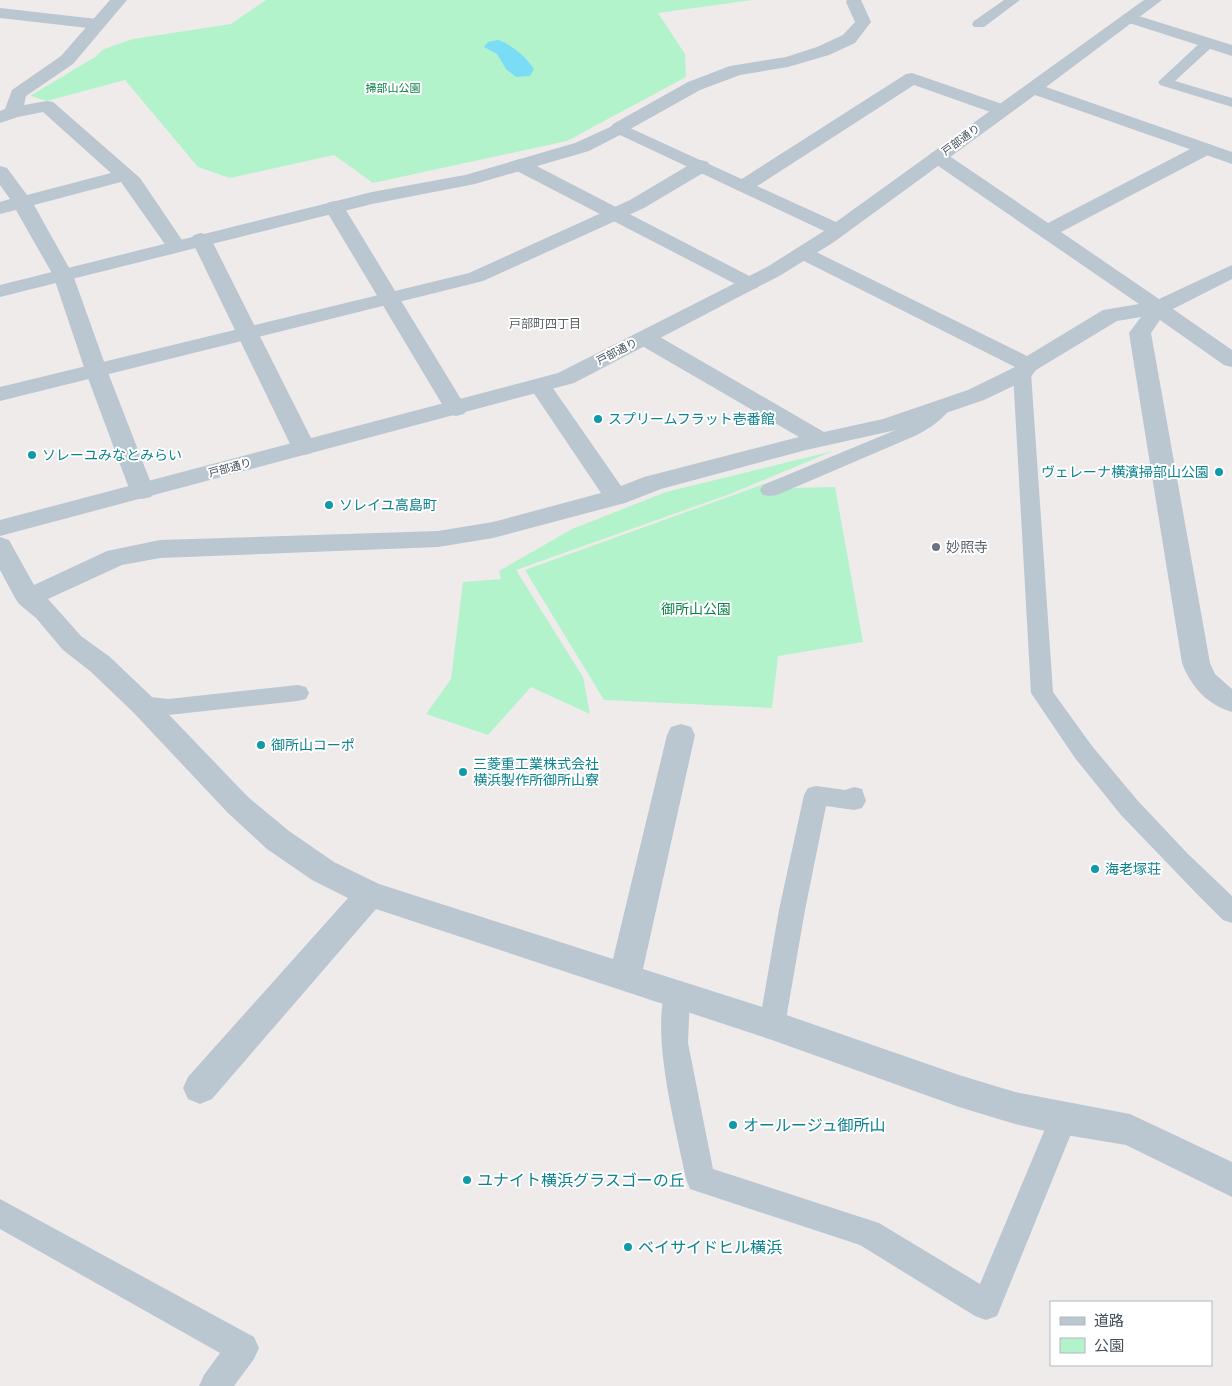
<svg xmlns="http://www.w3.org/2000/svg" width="1232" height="1386" viewBox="0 0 1232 1386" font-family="'Fira Sans Condensed','Noto Sans JP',sans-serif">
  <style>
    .green { fill: #b3f3cb }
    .water { fill: #7bdcf5 }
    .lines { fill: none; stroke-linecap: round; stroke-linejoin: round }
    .service { fill: #bac6d0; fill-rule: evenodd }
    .pedestrian { fill: #bac6d0; fill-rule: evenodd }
    .minor { fill: #bac6d0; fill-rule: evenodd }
    .tertiary { fill: #bac6d0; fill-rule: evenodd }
    .culture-dot { fill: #0f9aa8; stroke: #fff; stroke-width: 2 }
    .worship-dot { fill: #6b7280; stroke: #fff; stroke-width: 2 }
    .labels { text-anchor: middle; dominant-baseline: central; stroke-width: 4; stroke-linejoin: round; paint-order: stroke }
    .far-park-label { font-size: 11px; fill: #0c8247; stroke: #fff }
    .far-street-label { font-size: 11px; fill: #424f5b; stroke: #fff }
    .far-neighbourhood-label { font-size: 12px; fill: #575c61; stroke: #fff }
    .culture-label { font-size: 14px; fill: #0d838f; stroke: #fff; text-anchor: start }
    .worship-label { font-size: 14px; fill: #5b616d; stroke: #fff; text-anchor: start }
    .park-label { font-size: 14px; fill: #0c8247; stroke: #fff }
    .near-culture-label { font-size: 16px; fill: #0d838f; stroke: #fff; text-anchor: start }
  </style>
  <rect width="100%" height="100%" fill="#efebeb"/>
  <g class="green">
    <path d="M 266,0 L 752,0 L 658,13 L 685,54 L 686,77 L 567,141 L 373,183 L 334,155 L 230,178 L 198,167 L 125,80 L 47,101 L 30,96 L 95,57 L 104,49 L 133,39 L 231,24 Z"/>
    <path d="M 833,451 L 730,494 L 516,570 L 583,677 L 590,714 L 531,687 L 488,735 L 426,714 L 451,679 L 463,582 L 501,579 L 499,571 L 572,529 L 666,492 Z"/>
    <path d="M 778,479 L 791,488 L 835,487 L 863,642 L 778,656 L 772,708 L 604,700 L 525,570 Z"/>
  </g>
  <path class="water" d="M 498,40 C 511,44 526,57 534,69 L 530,76 L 516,77 L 506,69 L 497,54 L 484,47 L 488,42 Z"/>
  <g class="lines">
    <g class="service">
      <path d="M 1004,0 L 1020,0 L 984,27 L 974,27 L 972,24 L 974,21 Z"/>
      <path d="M 1208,39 L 1213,40 L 1215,43 L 1213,46 L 1175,81 L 1232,98 L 1232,107 L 1160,85 L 1158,82 L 1203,40 Z"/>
      <path d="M 1022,368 L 1028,369 L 1031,373 L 1053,692 L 1092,746 L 1138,801 L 1188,854 L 1232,896 L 1232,923 L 1223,920 L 1197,894 L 1121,815 L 1075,758 L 1031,693 L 1013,373 L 1016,369 Z"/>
      <path d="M 943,400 L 950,402 L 952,406 C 944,419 930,428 917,435 L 777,495 L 770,496 L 763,495 L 760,490 L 763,485 L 903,427 C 916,420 931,403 943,400 Z"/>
      <path d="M 298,685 L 306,687 L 309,693 L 306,699 L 298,701 L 168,715 L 134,710 L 131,704 L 134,698 L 142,696 L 168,699 Z"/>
      <path d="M 816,786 L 845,790 L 854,787 L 862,789 L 866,801 L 862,808 L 854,810 L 826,806 L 805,910 L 785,1025 L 782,1033 L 772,1037 L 762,1033 L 759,1025 L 779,910 L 804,795 L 808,788 Z"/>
      <path d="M 677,982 L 686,986 L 690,994 L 688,1043 L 713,1169 L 879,1223 L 980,1284 L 1053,1110 L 1063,1106 L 1073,1110 L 1077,1119 L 997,1316 L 986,1320 L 975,1316 L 860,1245 L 690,1189 L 686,1179 C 677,1133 648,1026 668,986 Z"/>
      <path d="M 0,1199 L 254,1337 L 259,1348 L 254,1359 L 234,1386 L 199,1386 L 204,1375 L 220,1353 L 0,1229 Z"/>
    </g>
    <g class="pedestrian">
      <path d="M 0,8 L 97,19 L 103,20 L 105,24 L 103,28 L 97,29 L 0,18 Z"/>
      <path d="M 520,159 L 527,161 L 757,280 L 760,284 L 757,288 L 750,290 L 743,288 L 513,169 L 511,165 L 513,161 Z"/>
      <path d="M 334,201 L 341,203 L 344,207 L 467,409 L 464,414 L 456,416 L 448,414 L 445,409 L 324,207 L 327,203 Z"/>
      <path d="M 201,233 L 208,235 L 211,239 L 316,448 L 312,453 L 304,455 L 296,453 L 292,448 L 191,239 L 194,235 Z"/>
      <path d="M 63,269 L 70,271 L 73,275 L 107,370 L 154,491 L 151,497 L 142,499 L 133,497 L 130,491 L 85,370 L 53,275 L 56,271 Z"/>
    </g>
    <g class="minor">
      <path d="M 110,0 L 127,0 L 73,64 L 26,96 L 24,105 L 47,101 L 53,102 L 140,178 L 186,246 L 183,250 L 176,252 L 169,250 L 121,182 L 34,205 L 73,275 L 70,279 L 63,281 L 56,279 L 53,275 L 16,210 L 0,214 L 0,202 L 10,199 L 0,185 L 0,166 L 7,168 L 27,195 L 111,173 L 43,112 L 18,117 L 0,123 L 0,111 L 5,109 L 12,90 L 61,56 Z"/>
      <path d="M 847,0 L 861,0 L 871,22 L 855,43 L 829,55 L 788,67 L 740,75 L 700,90 L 625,132 L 619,133 L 613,132 L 610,128 L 613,124 L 688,82 L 730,66 L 786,57 L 817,47 L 843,35 L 855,22 L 846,2 Z"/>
      <path d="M 1129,13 L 1232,45 L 1232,56 L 1123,21 L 1121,18 L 1123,15 Z"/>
      <path d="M 912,73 L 1008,106 L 1011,110 L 1008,114 L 1002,115 L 996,114 L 914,85 L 751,190 L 744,192 L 737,190 L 734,186 L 737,182 L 906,74 Z"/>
      <path d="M 1205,143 L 1212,145 L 1214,149 L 1212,153 L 1061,232 L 1159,299 L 1232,265 L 1232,279 L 1173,309 L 1232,350 L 1232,367 L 1224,365 L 1160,320 L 1151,333 L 1210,663 L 1215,674 L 1232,689 L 1232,712 C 1208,705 1191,687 1182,663 L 1129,333 L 1141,317 L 1117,321 L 1036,370 L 1030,378 L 984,400 L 896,430 L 806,450 L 661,489 L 625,503 L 493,538 L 438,547 L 160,558 L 122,565 L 48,599 L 81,636 L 110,657 L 152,697 L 248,797 L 289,831 L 334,862 L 379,884 L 613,959 L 667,735 L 671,727 L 681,724 L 691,727 L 695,735 L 643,969 L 772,1010 L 959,1075 L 1015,1092 L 1130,1114 L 1232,1162 L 1232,1197 L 1126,1145 L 1054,1133 L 1015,1124 L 959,1107 L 772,1040 L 376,909 L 212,1099 L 200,1104 L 188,1099 L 183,1088 L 188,1077 L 348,898 L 312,880 L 267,849 L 228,813 L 132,711 L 90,671 L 63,650 L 36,618 L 19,604 L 15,598 L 0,570 L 0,537 L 9,540 L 34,585 L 107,551 L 160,540 L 438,531 L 493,522 L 601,493 L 529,386 L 532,381 L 540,379 L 548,381 L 621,486 L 644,477 L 799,437 L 637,343 L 634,338 L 637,333 L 645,331 L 653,333 L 824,432 L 883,419 L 968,390 L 1015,367 L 796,257 L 793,253 L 796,249 L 803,247 L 810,249 L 1027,356 L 1103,310 L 1139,304 L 931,161 L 929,157 L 931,153 L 938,151 L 945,153 L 1048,223 L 1198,145 Z"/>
      <path d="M 701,160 L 708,162 L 710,166 L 708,170 L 644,208 L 483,281 L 0,401 L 0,387 L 469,273 L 630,200 L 694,162 Z"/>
    </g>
    <path class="tertiary" d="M 1144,0 L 1162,0 L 1046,87 L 1232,152 L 1232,164 L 1035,95 L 834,242 L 781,275 L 574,383 L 0,536 L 0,520 L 558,373 L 767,267 L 824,231 L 620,135 L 589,151 L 475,184 L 372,204 L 0,297 L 0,285 L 372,192 L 465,175 L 575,143 L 619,123 L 836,222 Z"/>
  </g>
  <g class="culture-dot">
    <circle cx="598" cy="419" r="5"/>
    <circle cx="32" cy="455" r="5"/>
    <circle cx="1219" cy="472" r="5"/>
    <circle cx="329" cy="505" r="5"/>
    <circle cx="261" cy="745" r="5"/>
    <circle cx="463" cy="772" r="5"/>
    <circle cx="1095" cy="869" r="5"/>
    <circle cx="733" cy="1125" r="5"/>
    <circle cx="467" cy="1180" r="5"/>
    <circle cx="628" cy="1247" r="5"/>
  </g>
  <circle class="worship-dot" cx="936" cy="547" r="5"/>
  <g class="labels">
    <g class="far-park-label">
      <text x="393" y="88">掃部山公園</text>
    </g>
    <g class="far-street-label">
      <text transform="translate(961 140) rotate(-36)">戸部通り</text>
      <text transform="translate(617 352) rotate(-27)">戸部通り</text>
      <text transform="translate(230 468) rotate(-15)">戸部通り</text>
    </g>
    <g class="far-neighbourhood-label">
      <text x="545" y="324">戸部町四丁目</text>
    </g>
    <g class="culture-label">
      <text x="608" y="419">スプリームフラット壱番館</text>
      <text x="42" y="455">ソレーユみなとみらい</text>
      <text x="1209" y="472" text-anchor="end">ヴェレーナ横濱掃部山公園</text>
      <text x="339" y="505">ソレイユ高島町</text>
      <text x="271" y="745">御所山コーポ</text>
      <text x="473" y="764">三菱重工業株式会社<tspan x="473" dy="16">横浜製作所御所山寮</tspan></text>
      <text x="1105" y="869">海老塚荘</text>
    </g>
    <g class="worship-label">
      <text x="946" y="547">妙照寺</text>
    </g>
    <g class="park-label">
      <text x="696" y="609">御所山公園</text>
    </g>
    <g class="near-culture-label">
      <text x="743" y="1125">オールージュ御所山</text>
      <text x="477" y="1180">ユナイト横浜グラスゴーの丘</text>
      <text x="638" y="1247">ベイサイドヒル横浜</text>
    </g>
  </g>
  <rect x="1050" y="1301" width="162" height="65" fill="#ffffff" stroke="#b3b9bd"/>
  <rect x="1060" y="1317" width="25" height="8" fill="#bac6d0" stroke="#b3b9bd"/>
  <text x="1094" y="1326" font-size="15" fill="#424f5b">道路</text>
  <rect x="1060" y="1338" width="25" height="15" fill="#b3f3cb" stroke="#b3b9bd"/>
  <text x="1094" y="1351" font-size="15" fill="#424f5b">公園</text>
</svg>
